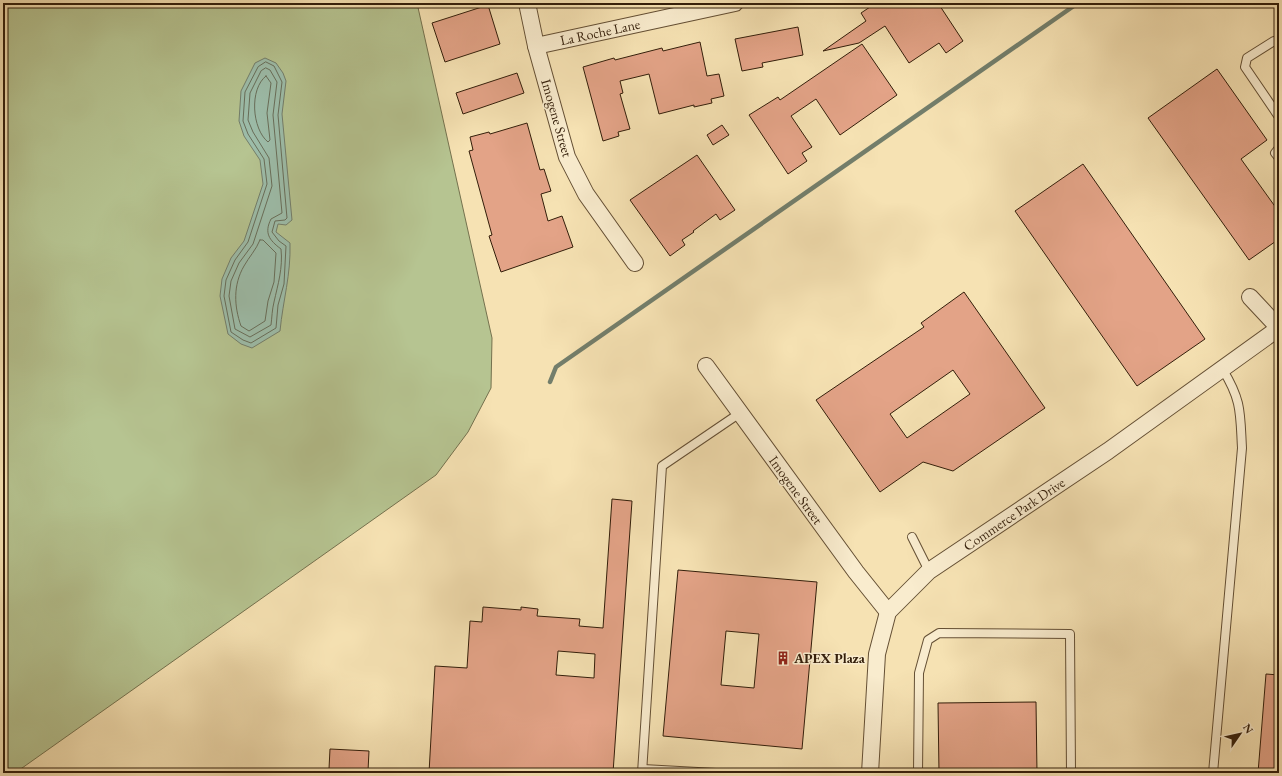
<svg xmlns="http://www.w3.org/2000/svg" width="1282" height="776" viewBox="0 0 1282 776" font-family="'EB Garamond',serif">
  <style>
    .green { fill: #b6c491; stroke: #74714e }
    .water { fill: #9dbeab; stroke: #737e6b }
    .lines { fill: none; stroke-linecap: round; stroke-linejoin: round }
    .shore { stroke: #686e5a; stroke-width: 1 }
    .stream { stroke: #737e6b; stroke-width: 4.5 }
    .building { fill: #e3a387; stroke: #331e0a; fill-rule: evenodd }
    .service-casing { stroke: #644f34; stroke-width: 10 }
    .minor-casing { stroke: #644f34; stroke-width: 18 }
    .service { stroke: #f9ecce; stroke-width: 8 }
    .minor { stroke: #f9ecce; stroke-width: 16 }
    .labels { text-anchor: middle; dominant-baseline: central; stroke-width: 3; stroke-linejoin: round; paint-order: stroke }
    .street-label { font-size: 14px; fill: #331e0a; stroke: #f9ecce }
    .poi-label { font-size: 14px; font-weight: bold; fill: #331e0a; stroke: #f9ecce; text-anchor: start }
  </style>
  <rect width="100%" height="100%" fill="#f6e2b3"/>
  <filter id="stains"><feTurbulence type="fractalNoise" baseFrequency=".005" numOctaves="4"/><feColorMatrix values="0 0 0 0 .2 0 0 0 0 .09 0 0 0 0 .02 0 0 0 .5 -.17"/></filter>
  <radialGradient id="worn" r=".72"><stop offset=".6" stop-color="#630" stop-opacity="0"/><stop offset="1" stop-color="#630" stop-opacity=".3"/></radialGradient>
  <path class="green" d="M 3,3 L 417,3 L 492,338 L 491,388 L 468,432 L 436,475 L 15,773 L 3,773 Z"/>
  <path class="water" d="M 265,58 L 276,63 L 283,73 L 286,81 L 282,114 L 292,220 L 286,225 L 278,224 L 276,232 L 290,243 C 291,275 283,300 280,331 L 252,348 L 241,344 L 228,334 L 220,296 L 222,279 L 231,258 L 244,241 L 263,184 L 260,160 L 244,136 L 239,121 L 241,91 L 255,63 Z"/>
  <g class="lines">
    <g class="shore">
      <path d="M 266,62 L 274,66 L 282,82 L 278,115 L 287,218 L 285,220 L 275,221 L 272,232 L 279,241 L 286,246 L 284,284 L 278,305 L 276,328 L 251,343 L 243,340 L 231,332 L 224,296 L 226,280 L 235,260 L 248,242 L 267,184 L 264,159 L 248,134 L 243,121 L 245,92 L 258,67 Z"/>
      <path d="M 266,68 L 270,70 L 277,82 L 273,115 L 282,213 L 271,219 C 264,233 269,240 281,249 C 283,268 278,284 274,302 C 272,310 272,317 271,325 L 250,337 L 235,329 L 229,296 L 231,281 L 239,263 L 253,244 L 272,186 L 269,158 L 253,132 L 248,120 L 250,93 L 261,71 Z"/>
      <path d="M 266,76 L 271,83 L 267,113 L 270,140 L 268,142 C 252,129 249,89 266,76 Z"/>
      <path d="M 260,240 L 263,240 L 276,253 L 274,282 L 268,301 L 265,321 L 249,331 L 241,326 C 234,306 233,285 244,266 C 249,257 256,250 260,240 Z"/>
    </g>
    <path class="stream" d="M 550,382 L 556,367 L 1078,3"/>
  </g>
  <g class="building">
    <path d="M 876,3 L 938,3 L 963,41 L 946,53 L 939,43 L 909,63 L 885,26 L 859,43 L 823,51 L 866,21 L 861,13 Z"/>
    <path d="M 488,5 L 500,44 L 445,62 L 432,23 Z"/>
    <path d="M 798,27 L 803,55 L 762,63 L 763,67 L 742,71 L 735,39 Z"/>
    <path d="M 700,42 L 707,76 L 719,74 L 724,96 L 711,99 L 712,103 L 694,107 L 694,105 L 659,114 L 649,74 L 620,81 L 623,93 L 620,94 L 630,129 L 618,132 L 619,136 L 603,141 L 583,67 L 614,58 L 615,60 L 662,48 L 663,51 Z"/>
    <path d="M 862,44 L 897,95 L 840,135 L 816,99 L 791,116 L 812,147 L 802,153 L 807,161 L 788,174 L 749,115 L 778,97 L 780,100 Z"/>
    <path d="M 1217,69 L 1267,140 L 1241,159 L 1279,212 L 1279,239 L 1249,260 L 1148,118 Z"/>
    <path d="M 517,73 L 524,93 L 463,114 L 456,93 Z"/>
    <path d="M 527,123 L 540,170 L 544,169 L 551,191 L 541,194 L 548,221 L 562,216 L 573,247 L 501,272 L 489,236 L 492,235 L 469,151 L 473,150 L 470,137 L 489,132 L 490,134 Z"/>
    <path d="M 722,125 L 729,135 L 713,145 L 707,135 Z"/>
    <path d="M 697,155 L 735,210 L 720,220 L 716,214 L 693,231 L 694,232 L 682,240 L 685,245 L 670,256 L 630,200 Z"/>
    <path d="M 1083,164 L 1205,339 L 1137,386 L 1015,211 Z"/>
    <path d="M 964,292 L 1045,408 L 953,471 L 923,462 L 880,492 L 816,400 L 924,327 L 921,323 ZM 953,370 L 970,394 L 907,438 L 890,414 Z"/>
    <path d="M 612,499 L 632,501 L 613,773 L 429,773 L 435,666 L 467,668 L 470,621 L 482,622 L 483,607 L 521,610 L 521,607 L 538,609 L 537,616 L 580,619 L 579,626 L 603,628 ZM 558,651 L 595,654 L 594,678 L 556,675 Z"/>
    <path d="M 678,570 L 817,582 L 802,749 L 663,736 ZM 726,631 L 759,634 L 754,688 L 721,685 Z"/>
    <path d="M 1266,674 L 1279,675 L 1279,773 L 1258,773 Z"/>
    <path d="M 1036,702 L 1037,773 L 939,773 L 938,703 Z"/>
    <path d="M 330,749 L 369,751 L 368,771 L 329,769 Z"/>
  </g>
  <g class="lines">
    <g class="service-casing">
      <g id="service">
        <path d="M 1279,42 L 1274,41 L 1247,58 L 1245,67 L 1279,117"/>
        <path d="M 1279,148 L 1275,153 L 1279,158"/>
        <path d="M 912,537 L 929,571"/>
        <path d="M 643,769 L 716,773"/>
        <path d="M 642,773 L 662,466 L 740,413"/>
        <path d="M 918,773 L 919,673 L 928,640 L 939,633 L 1070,634 L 1071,773"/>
        <path d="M 1213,773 L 1242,448 C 1240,413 1242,401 1223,370"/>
      </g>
    </g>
    <g class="minor-casing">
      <g id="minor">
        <path d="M 527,3 L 536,46 L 567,157 L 586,194 L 635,263"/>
        <path d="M 536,46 L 735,3"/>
        <path d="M 1250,297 L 1279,328"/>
        <path d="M 706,366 L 856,572 L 888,612"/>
        <path d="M 870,773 L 877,654 L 888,612 L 929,571 L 1108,451 L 1279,328"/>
      </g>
    </g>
    <use href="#service" class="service"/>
    <use href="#minor" class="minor"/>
  </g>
  <defs>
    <g id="building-bare" transform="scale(1.08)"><path d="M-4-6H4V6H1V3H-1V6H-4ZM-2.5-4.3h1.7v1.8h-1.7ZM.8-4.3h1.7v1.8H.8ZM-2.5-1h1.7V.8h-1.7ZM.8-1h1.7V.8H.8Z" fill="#8f2418" stroke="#f9ecce" stroke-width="2.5" paint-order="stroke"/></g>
  </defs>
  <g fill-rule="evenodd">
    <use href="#building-bare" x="783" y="658"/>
  </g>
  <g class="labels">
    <g class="street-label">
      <text transform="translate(600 32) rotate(-12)">La Roche Lane</text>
      <text transform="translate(557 118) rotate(74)">Imogene Street</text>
      <text transform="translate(796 490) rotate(54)">Imogene Street</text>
      <text transform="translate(1014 514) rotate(-34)">Commerce Park Drive</text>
    </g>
    <g class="poi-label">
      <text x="794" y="658">APEX Plaza</text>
    </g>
  </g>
  <rect width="1282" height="776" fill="none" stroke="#f6e2b3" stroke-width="16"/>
  <rect x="4" y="4" width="1274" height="768" fill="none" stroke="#331e0a" stroke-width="2"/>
  <rect x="8" y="8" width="1266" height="760" fill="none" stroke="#331e0a"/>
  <g transform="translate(1240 734) rotate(56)" stroke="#f9ecce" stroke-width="3" paint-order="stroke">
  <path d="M0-3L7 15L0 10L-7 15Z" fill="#331e0a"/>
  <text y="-6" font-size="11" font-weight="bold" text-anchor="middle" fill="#331e0a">N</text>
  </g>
  <rect width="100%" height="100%" filter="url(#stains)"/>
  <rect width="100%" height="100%" fill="url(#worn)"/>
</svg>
